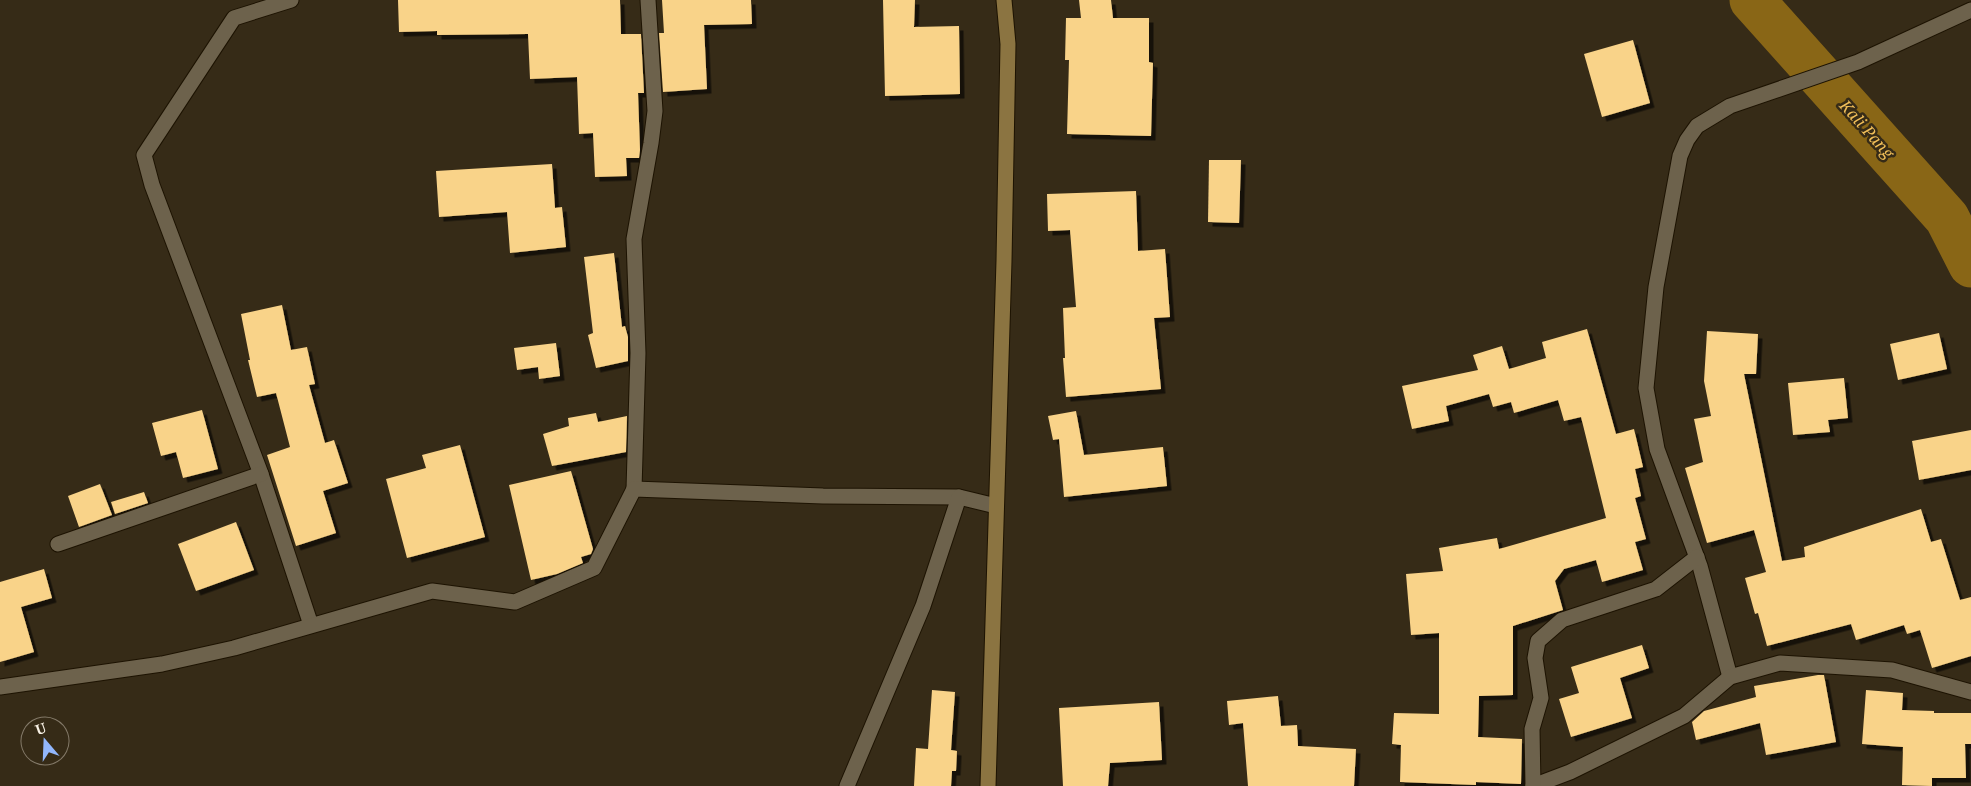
<svg xmlns="http://www.w3.org/2000/svg" width="1971" height="786" viewBox="0 0 1971 786" font-family="'Noto Serif',serif">
  <style>
    .lines { fill: none; stroke-linecap: round; stroke-linejoin: round }
    .river { stroke: #896616; stroke-width: 45 }
    .building { fill: #f9d389; filter: url(#shadow) }
    .street-casing { stroke: #1d1302; stroke-width: 17 }
    .secondary-casing { stroke: #1d1302; stroke-width: 17 }
    .street { stroke: #6d624c; stroke-width: 15 }
    .secondary { stroke: #8b7441; stroke-width: 15 }
    .labels { text-anchor: middle; dominant-baseline: central; stroke-width: 5; stroke-linejoin: round; paint-order: stroke }
    .water-label { font-size: 16px; font-style: italic; fill: #f0be58; stroke: #362b17 }
  </style>
  <defs>
    <filter id="shadow"><feDropShadow dx="4.5" dy="4.5" stdDeviation="0" flood-color="#0009"/></filter>
  </defs>
  <rect width="100%" height="100%" fill="#362b17"/>
  <g class="lines">
    <path class="river" d="M 1752,0 L 1947,218 L 1971,265"/>
  </g>
  <g class="building">
    <path d="M 398,0 L 620,0 L 621,34 L 641,34 L 644,93 L 638,93 L 640,150 L 639,158 L 626,158 L 627,176 L 595,177 L 593,133 L 579,134 L 577,77 L 530,79 L 528,34 L 437,35 L 437,31 L 399,32 Z"/>
    <path d="M 662,0 L 751,0 L 752,24 L 704,25 L 707,89 L 663,92 L 659,33 L 664,33 Z"/>
    <path d="M 883,0 L 915,0 L 914,27 L 959,26 L 960,94 L 885,96 Z"/>
    <path d="M 1079,0 L 1111,0 L 1113,18 L 1149,18 L 1149,62 L 1153,63 L 1151,136 L 1067,134 L 1069,60 L 1065,60 L 1066,18 L 1081,18 Z"/>
    <path d="M 1633,40 L 1650,103 L 1602,117 L 1584,54 Z"/>
    <path d="M 1209,160 L 1241,160 L 1239,223 L 1208,222 Z"/>
    <path d="M 552,164 L 555,208 L 562,207 L 566,247 L 510,253 L 507,212 L 439,217 L 436,171 Z"/>
    <path d="M 1136,191 L 1138,251 L 1165,249 L 1170,317 L 1154,318 L 1161,389 L 1066,397 L 1063,358 L 1065,358 L 1063,308 L 1076,307 L 1070,230 L 1048,231 L 1047,194 Z"/>
    <path d="M 614,253 L 622,327 L 625,326 L 628,337 L 628,361 L 596,368 L 588,335 L 593,333 L 584,257 Z"/>
    <path d="M 282,305 L 291,350 L 307,347 L 315,384 L 309,385 L 325,443 L 334,440 L 348,483 L 323,491 L 336,533 L 296,546 L 267,455 L 290,447 L 276,393 L 257,397 L 248,360 L 250,360 L 241,314 Z"/>
    <path d="M 1587,329 L 1616,434 L 1634,429 L 1643,467 L 1635,469 L 1641,496 L 1635,498 L 1646,539 L 1635,542 L 1643,570 L 1602,582 L 1596,560 L 1564,569 L 1555,581 L 1563,610 L 1513,626 L 1513,695 L 1479,696 L 1478,737 L 1522,739 L 1521,784 L 1476,782 L 1476,785 L 1400,782 L 1401,745 L 1392,744 L 1394,713 L 1439,714 L 1439,633 L 1411,635 L 1406,574 L 1443,571 L 1439,548 L 1497,538 L 1499,549 L 1606,518 L 1581,417 L 1564,421 L 1558,400 L 1514,413 L 1511,402 L 1493,407 L 1489,394 L 1446,406 L 1449,421 L 1412,429 L 1402,386 L 1478,370 L 1473,355 L 1502,346 L 1509,369 L 1546,358 L 1542,342 Z"/>
    <path d="M 1707,331 L 1758,334 L 1756,374 L 1744,374 L 1782,561 L 1805,557 L 1804,547 L 1921,509 L 1931,542 L 1941,539 L 1960,600 L 1971,597 L 1971,656 L 1932,668 L 1920,630 L 1907,634 L 1904,625 L 1856,640 L 1851,624 L 1767,646 L 1758,613 L 1755,614 L 1745,578 L 1766,572 L 1754,530 L 1707,543 L 1685,468 L 1703,462 L 1694,419 L 1711,416 L 1704,381 Z"/>
    <path d="M 1939,333 L 1947,369 L 1898,380 L 1890,344 Z"/>
    <path d="M 556,343 L 560,376 L 539,379 L 538,367 L 517,370 L 514,348 Z"/>
    <path d="M 1844,378 L 1848,418 L 1828,420 L 1830,432 L 1793,435 L 1788,383 Z"/>
    <path d="M 202,410 L 218,469 L 183,478 L 176,452 L 161,456 L 152,423 Z"/>
    <path d="M 1076,411 L 1084,455 L 1163,447 L 1167,486 L 1064,497 L 1059,439 L 1053,440 L 1048,416 Z"/>
    <path d="M 596,413 L 598,422 L 627,416 L 626,452 L 552,466 L 543,434 L 569,426 L 568,418 Z"/>
    <path d="M 1971,430 L 1971,470 L 1919,480 L 1912,441 Z"/>
    <path d="M 460,445 L 485,537 L 407,558 L 386,479 L 426,468 L 422,455 Z"/>
    <path d="M 571,471 L 593,549 L 591,554 L 581,557 L 583,563 L 557,574 L 531,580 L 509,485 Z"/>
    <path d="M 100,484 L 112,515 L 79,527 L 68,496 Z"/>
    <path d="M 144,492 L 148,503 L 115,514 L 111,502 Z"/>
    <path d="M 236,522 L 254,570 L 196,591 L 178,544 Z"/>
    <path d="M 44,569 L 52,598 L 21,607 L 34,652 L 0,662 L 0,582 Z"/>
    <path d="M 1642,645 L 1649,668 L 1620,678 L 1632,718 L 1571,737 L 1559,699 L 1579,693 L 1571,667 Z"/>
    <path d="M 1818,675 L 1824,675 L 1836,742 L 1766,755 L 1760,723 L 1696,740 L 1692,722 L 1704,711 L 1756,697 L 1754,686 Z"/>
    <path d="M 932,690 L 955,692 L 951,750 L 957,751 L 956,771 L 952,771 L 951,786 L 914,786 L 916,748 L 928,749 Z"/>
    <path d="M 1866,690 L 1903,693 L 1902,710 L 1934,711 L 1934,713 L 1971,713 L 1971,744 L 1965,744 L 1966,778 L 1932,778 L 1932,786 L 1902,785 L 1903,747 L 1862,744 Z"/>
    <path d="M 1278,696 L 1281,726 L 1297,725 L 1298,746 L 1356,749 L 1354,786 L 1248,786 L 1243,723 L 1229,725 L 1227,701 Z"/>
    <path d="M 1159,702 L 1162,760 L 1110,763 L 1108,786 L 1063,786 L 1059,708 Z"/>
  </g>
  <g class="lines">
    <g class="street-casing">
      <g id="street">
        <path d="M 291,0 L 234,18 L 144,155 L 152,185 L 261,474 L 311,625"/>
        <path d="M 634,489 L 638,353 L 634,239 L 651,143 L 655,111 L 648,0"/>
        <path d="M 58,544 L 261,474"/>
        <path d="M 1730,677 L 1700,566 L 1657,449 L 1646,388 L 1656,287 L 1680,156 L 1687,140 L 1697,126 L 1730,106 L 1858,62 L 1971,10"/>
        <path d="M 0,687 L 162,664 L 234,648 L 432,591 L 515,602 L 594,568 L 634,489 L 823,496 L 959,497 L 996,506"/>
        <path d="M 847,786 L 923,606 L 959,497"/>
        <path d="M 1533,786 L 1570,772 L 1684,716 L 1730,677 L 1780,663 L 1892,670 L 1971,692"/>
        <path d="M 1533,786 L 1532,729 L 1541,698 L 1535,658 L 1538,641 L 1562,620 L 1656,589 L 1697,557"/>
      </g>
    </g>
    <g class="secondary-casing">
      <path id="secondary" d="M 988,786 L 1004,261 L 1008,44 L 1004,0"/>
    </g>
    <use href="#street" class="street"/>
    <use href="#secondary" class="secondary"/>
  </g>
  <g class="labels">
    <g class="water-label">
      <text transform="translate(1867 129) rotate(48)">Kali Pang</text>
    </g>
  </g>
  <g transform="translate(45 741) rotate(341)"><circle r="24" fill="#362b17" stroke="#847a69"/>
  <path d="M0-4L9 19L0 12L-9 19Z" fill="#92b7fd"/>
  <text y="-8" font-size="14" font-weight="bold" text-anchor="middle" fill="#f8f1e5">U</text>
  </g>
</svg>
